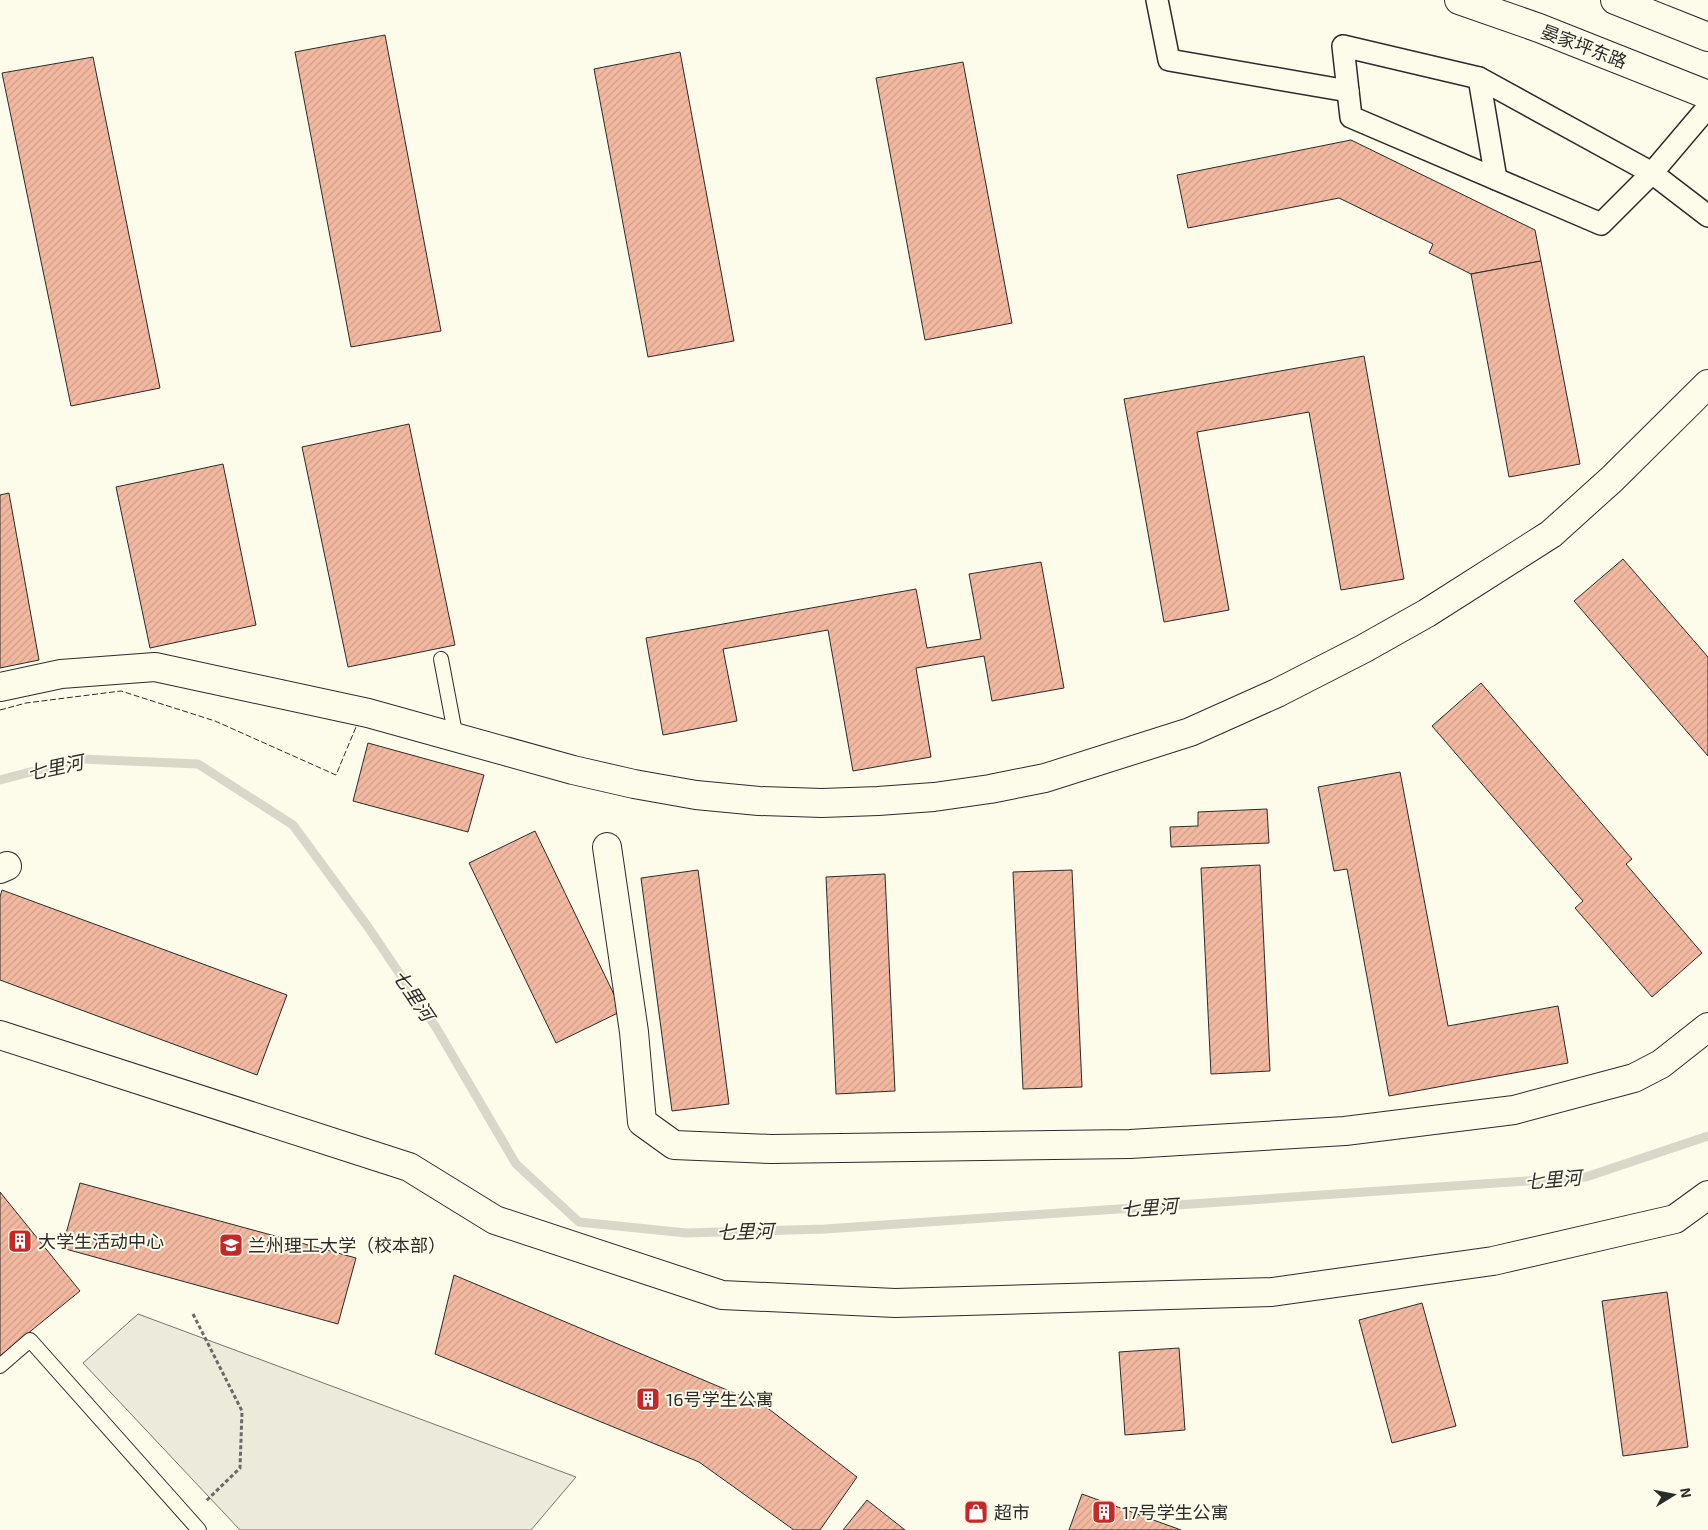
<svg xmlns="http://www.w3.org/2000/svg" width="1708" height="1530" viewBox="0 0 1708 1530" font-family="'Exo 2','Noto Sans SC',sans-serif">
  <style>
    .grass { fill: #ecebdb; stroke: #74746e }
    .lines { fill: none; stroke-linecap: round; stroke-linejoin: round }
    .stream { stroke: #d8d7c9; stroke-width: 9 }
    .building { fill: url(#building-hatch); stroke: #2b2b2b }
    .service-casing { stroke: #2b2b2b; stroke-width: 16 }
    .pedestrian-casing { stroke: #2b2b2b; stroke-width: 24 }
    .minor-casing { stroke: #2b2b2b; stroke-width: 30 }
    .trunk-casing { stroke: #2b2b2b; stroke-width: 30 }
    .path { stroke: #6a6964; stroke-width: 3; stroke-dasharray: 4 2.5; stroke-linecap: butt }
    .service { stroke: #fdfbea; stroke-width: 14 }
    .pedestrian { stroke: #fdfbea; stroke-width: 21 }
    .minor { stroke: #fdfbea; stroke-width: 28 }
    .trunk { stroke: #fdfbea; stroke-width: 28 }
    .fence { stroke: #2b2b2b; stroke-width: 1; stroke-dasharray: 6 2.5; stroke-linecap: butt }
    .labels { text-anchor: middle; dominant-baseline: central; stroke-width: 4; stroke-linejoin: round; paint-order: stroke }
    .street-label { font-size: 18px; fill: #2b2b2b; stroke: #fdfbea }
    .poi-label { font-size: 18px; fill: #2b2b2b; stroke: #fdfbea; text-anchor: start }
    .water-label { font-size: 19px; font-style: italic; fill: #2b2b2b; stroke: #fdfbea }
  </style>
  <defs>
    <pattern id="building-hatch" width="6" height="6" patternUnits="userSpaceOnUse" patternTransform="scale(1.25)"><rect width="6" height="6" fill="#f2b8a0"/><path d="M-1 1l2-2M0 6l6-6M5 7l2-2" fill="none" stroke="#d09e8a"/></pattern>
  </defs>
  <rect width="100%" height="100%" fill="#fdfbea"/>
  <path class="grass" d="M 138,1314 L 576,1477 L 531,1530 L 240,1530 L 83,1363 Z"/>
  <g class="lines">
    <path class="stream" d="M 0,780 L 81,759 L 198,764 L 293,825 L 368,927 L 437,1029 L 516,1164 L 579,1222 L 686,1233 L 825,1229 L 1586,1177 L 1708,1136"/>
  </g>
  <g class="building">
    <path d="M 385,35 L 441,331 L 351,347 L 295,52 Z"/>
    <path d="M 680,52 L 734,341 L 648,357 L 594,69 Z"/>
    <path d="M 93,57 L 160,388 L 71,406 L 2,73 Z"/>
    <path d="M 963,62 L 1012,323 L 925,340 L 876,78 Z"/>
    <path d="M 1351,140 L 1535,230 L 1541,261 L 1471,274 L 1429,253 L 1433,244 L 1339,198 L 1188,228 L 1177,175 Z"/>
    <path d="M 1541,261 L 1580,464 L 1509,477 L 1471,274 Z"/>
    <path d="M 1364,356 L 1404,579 L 1341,590 L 1309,412 L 1197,432 L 1229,610 L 1164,622 L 1124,399 Z"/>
    <path d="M 409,424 L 455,645 L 348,667 L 302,447 Z"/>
    <path d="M 223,464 L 256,625 L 150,648 L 116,487 Z"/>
    <path d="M 9,493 L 39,660 L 0,668 L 0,495 Z"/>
    <path d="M 1623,559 L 1708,657 L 1708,756 L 1574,601 Z"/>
    <path d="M 1041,562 L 1064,688 L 992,701 L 984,656 L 916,668 L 931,757 L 853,771 L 828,630 L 723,649 L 737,721 L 663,735 L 646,638 L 916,589 L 927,648 L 981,639 L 969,574 Z"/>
    <path d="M 1481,683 L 1632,859 L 1626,864 L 1702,953 L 1652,997 L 1575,908 L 1583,901 L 1432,726 Z"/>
    <path d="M 368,743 L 484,775 L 468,832 L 353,801 Z"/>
    <path d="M 1400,772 L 1448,1026 L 1558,1006 L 1568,1063 L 1389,1096 L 1347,869 L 1334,871 L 1318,787 Z"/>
    <path d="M 1267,809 L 1269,843 L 1171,847 L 1170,827 L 1198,826 L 1198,812 Z"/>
    <path d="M 535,831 L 622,1011 L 556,1043 L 469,863 Z"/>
    <path d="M 1260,865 L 1270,1071 L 1211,1074 L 1201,868 Z"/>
    <path d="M 698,870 L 729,1104 L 672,1111 L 641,878 Z"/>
    <path d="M 1072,870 L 1082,1087 L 1023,1089 L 1013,872 Z"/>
    <path d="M 885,874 L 895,1091 L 836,1094 L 826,877 Z"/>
    <path d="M 2,890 L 287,995 L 257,1075 L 0,980 L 0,897 Z"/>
    <path d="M 80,1183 L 356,1258 L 338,1324 L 62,1248 Z"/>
    <path d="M 0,1192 L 80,1291 L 0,1356 Z"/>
    <path d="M 454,1275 L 765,1406 L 857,1477 L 820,1530 L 794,1530 L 699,1462 L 435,1354 Z"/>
    <path d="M 1667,1292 L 1688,1447 L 1623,1456 L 1602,1301 Z"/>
    <path d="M 1422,1303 L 1456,1426 L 1392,1443 L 1359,1320 Z"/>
    <path d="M 1179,1348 L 1185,1430 L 1125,1435 L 1119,1352 Z"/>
    <path d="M 1082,1494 L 1181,1530 L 1069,1530 Z"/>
    <path d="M 867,1500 L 905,1530 L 843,1530 Z"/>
  </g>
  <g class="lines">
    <g class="service-casing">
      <g id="service">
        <path d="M 441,659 L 456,738"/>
        <path d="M 0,1366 L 30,1340 L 199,1530"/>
      </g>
    </g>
    <g class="pedestrian-casing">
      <g id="pedestrian">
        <path d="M 1157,0 L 1169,60 L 1348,91 L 1351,117 L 1601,224 L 1652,173 L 1708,107"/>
        <path d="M 1479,78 L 1496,179"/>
        <path d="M 1348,91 L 1343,46 L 1479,78 L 1652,173 L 1708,216"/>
      </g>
    </g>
    <g class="minor-casing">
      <g id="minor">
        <path d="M 0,687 L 61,674 L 155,667 L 368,713 L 573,770 L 634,784 L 696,795 L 759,801 L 822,803 L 878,801 L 934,797 L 990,789 L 1045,778 L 1190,732 L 1277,693 L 1363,649 L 1427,613 L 1551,534 L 1612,479 L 1708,384"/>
        <path d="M 607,847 L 634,1032 L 642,1122 L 674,1145 L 771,1149 L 1130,1144 L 1345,1131 L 1514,1110 L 1634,1078 L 1661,1064 L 1708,1027"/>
        <path d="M 0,869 L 7,866"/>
        <path d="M 0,1035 L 409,1167 L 495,1220 L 722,1295 L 895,1303 L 1272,1292 L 1493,1261 L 1675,1219 L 1708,1195"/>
      </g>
    </g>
    <g class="trunk-casing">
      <g id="trunk">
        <path d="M 1459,0 L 1539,28 L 1708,95"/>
        <path d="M 1615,0 L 1708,37"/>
      </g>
    </g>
    <path class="path" d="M 193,1314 L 242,1411 L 240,1468 L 205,1502"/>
    <use href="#service" class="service"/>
    <use href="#pedestrian" class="pedestrian"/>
    <use href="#minor" class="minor"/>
    <use href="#trunk" class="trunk"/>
    <path class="fence" d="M 0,710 L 26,703 L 121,691 L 215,721 L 336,775 L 356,727"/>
  </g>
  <defs>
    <g id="building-square" transform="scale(1.25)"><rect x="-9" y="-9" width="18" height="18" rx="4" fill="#c62828" stroke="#fdfbea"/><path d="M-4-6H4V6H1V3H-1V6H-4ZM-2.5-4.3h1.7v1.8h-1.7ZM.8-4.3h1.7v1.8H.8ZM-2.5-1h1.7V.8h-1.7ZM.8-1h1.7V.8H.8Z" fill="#fff"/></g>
    <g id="university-square" transform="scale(1.25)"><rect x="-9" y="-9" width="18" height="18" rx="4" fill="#c62828" stroke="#fdfbea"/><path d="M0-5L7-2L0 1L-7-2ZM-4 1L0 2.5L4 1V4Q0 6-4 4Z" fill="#fff"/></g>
    <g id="shop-square" transform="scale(1.25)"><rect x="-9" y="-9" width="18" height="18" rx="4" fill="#c62828" stroke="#fdfbea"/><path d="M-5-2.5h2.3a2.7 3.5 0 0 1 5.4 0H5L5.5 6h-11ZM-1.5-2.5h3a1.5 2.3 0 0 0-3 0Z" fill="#fff"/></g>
  </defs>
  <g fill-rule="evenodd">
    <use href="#building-square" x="20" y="1241"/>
    <use href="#university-square" x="231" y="1245"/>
    <use href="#building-square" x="648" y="1399"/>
    <use href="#shop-square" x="976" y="1512"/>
    <use href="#building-square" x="1104" y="1512"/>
  </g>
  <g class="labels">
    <g class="street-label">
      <text transform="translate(1584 46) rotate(21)">晏家坪东路</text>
    </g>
    <g class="poi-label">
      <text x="38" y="1241">大学生活动中心</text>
      <text x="248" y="1245">兰州理工大学（校本部）</text>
      <text x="666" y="1399">16号学生公寓</text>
      <text x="994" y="1512">超市</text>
      <text x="1122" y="1512">17号学生公寓</text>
    </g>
    <g class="water-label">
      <text transform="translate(55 767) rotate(-12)">七里河</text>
      <text transform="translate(414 995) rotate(56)">七里河</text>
      <text transform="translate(1553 1179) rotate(-5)">七里河</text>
      <text transform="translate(1149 1207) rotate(-4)">七里河</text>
      <text transform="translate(745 1231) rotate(-2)">七里河</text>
    </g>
  </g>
  <g transform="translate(1673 1495) rotate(80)" stroke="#fdfbea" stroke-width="4" paint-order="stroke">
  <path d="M0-4L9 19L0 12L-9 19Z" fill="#2b2b2b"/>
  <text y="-8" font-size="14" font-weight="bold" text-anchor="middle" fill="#2b2b2b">N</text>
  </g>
</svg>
